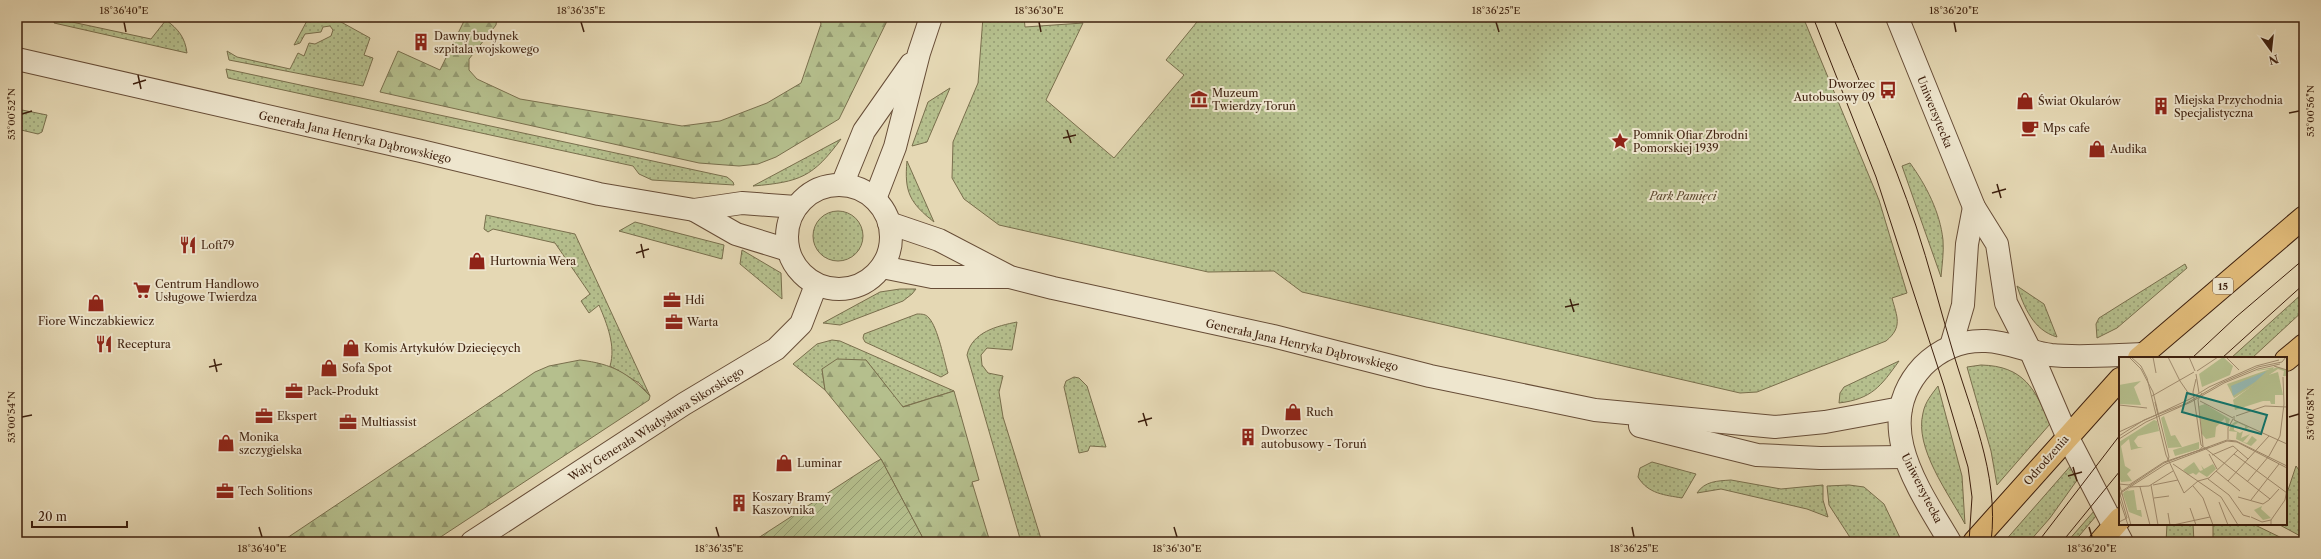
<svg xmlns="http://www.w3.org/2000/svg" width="2321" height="559" viewBox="0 0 2321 559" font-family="'Libre Caslon Text',serif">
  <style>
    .grass { fill: url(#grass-dots); stroke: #796f4d }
    .forest { fill: url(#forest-firs); stroke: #796f4d }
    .garden { fill: url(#garden-furrows); stroke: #796f4d }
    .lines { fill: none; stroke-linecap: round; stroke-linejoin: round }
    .minor-casing { stroke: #674d37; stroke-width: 24 }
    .tertiary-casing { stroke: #674d37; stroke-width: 24 }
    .primary-casing { stroke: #3d1f0d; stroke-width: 24 }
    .minor { stroke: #eee6ce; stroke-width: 22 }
    .tertiary { stroke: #eee6ce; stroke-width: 22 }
    .primary { stroke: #e2bc7a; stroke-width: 22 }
    .tram { stroke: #3d1f0d; stroke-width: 1 }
    .ticks { fill: none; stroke: #3d1f0d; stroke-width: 1.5 }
    .labels { text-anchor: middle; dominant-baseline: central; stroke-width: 4; stroke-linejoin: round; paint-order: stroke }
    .shield { fill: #eee6ce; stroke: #725b47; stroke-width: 1 }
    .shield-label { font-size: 10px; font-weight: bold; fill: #3d1f0d }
    .poi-label { font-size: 11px; fill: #3d1f0d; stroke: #eee6ce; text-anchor: start }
    .street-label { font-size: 11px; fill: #3d1f0d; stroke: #eee6ce }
    .park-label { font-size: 11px; font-style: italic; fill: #5b472d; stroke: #eee6ce }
    .inset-road { fill: none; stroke: #a28e71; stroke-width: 1 }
    .view { fill: #0f766e; fill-opacity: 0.15; stroke: #0f766e; stroke-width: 2 }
    .inset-edge { fill: none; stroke: #3d1f0d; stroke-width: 2 }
    .neatline { fill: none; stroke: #3d1f0d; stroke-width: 1.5 }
    .ticks-label { font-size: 10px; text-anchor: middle; fill: #3d1f0d }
  </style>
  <defs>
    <pattern id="grass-dots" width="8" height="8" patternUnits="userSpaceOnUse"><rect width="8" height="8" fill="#b5bf8d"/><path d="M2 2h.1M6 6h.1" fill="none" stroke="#949b72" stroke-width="1.8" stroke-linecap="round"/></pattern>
    <pattern id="forest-firs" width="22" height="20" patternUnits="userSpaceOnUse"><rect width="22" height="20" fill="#b5bf8d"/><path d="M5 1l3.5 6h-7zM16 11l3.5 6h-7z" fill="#949b72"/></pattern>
    <pattern id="garden-furrows" width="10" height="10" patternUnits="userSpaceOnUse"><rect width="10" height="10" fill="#b5bf8d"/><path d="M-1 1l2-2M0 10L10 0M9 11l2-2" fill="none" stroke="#949b72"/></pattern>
  </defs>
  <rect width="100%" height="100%" fill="#e5d8b4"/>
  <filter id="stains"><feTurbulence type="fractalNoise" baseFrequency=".005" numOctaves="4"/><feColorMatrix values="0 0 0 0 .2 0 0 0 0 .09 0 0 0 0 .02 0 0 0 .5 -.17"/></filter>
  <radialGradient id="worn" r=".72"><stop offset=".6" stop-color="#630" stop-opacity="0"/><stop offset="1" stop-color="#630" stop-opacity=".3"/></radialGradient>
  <g class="grass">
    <path d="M 56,17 L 58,17 L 58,19 L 151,39 L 166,20 C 178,29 185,37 187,53 L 54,23 Z"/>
    <path d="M 309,17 L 332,17 L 370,38 L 364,55 L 373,58 L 363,86 L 229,60 L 227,51 L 237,57 L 290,69 L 298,53 L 304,56 L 309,43 L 315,44 L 331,36 L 333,30 L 330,26 L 323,27 L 321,32 L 305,34 L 300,43 L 294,45 Z"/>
    <path d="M 983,17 L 1024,17 L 1025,27 L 1083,23 L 1046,100 L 1114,158 L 1184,75 L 1166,60 L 1201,17 L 1803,17 L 1879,200 L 1907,293 L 1892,298 C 1897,317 1903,327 1886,341 L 1757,392 L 1740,393 L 1302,292 L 1274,271 L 1208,272 L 999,225 L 964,199 L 952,178 L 953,142 L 978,83 Z"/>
    <path d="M 226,69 L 727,177 L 733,182 L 734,185 L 652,180 L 639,174 L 633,166 L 228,78 Z"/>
    <path d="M 950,88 L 927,142 L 912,146 L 928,102 Z"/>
    <path d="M 17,109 L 47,115 L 42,132 L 38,134 L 17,129 Z"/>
    <path d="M 841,139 C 813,177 800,182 753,186 Z"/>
    <path d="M 907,161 L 934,222 C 910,203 904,192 907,161 Z"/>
    <path d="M 1910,163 C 1926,185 1940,212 1943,240 C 1944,252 1942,265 1941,277 L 1902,166 Z"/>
    <circle cx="838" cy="236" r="25"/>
    <path d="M 486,215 L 575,234 L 650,396 L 639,383 L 610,366 C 616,346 607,324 599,305 L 589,313 L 581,301 L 590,294 L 555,243 L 493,229 L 488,232 L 484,229 Z"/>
    <path d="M 635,222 L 724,245 L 722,259 L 619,231 Z"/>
    <path d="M 742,250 L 781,273 L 782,299 L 740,264 Z"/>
    <path d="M 2185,264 L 2187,268 L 2117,328 L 2097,338 L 2096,324 L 2099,318 Z"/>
    <path d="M 2017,286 L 2044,304 L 2057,337 C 2033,330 2024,307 2017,286 Z"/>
    <path d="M 900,289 L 916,289 L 912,294 L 903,301 L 840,325 L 823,323 L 880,292 Z"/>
    <path d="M 2304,292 L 2304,310 L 2252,358 L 2231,358 Z"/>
    <path d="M 917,314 C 922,314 926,314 929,318 C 938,328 944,360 948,373 L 941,377 L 865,342 L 863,338 L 864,334 Z"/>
    <path d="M 1017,322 L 1012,350 L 987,348 L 981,355 L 982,365 L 988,373 L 1003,376 L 999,392 L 1003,417 L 1042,542 L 1021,542 L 967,355 C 972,332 997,326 1017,322 Z"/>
    <path d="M 832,340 L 840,341 L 954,391 L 902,407 L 866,360 L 822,369 L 825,390 L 793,364 L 817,344 Z"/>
    <path d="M 1899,361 C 1881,386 1872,399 1839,403 L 1840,393 L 1844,387 Z"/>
    <path d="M 1981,365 C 2024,366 2035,389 2050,424 L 1997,485 L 1991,451 L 1967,367 Z"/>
    <path d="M 1074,377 L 1079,378 L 1087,386 L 1106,447 L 1090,446 L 1088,451 L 1079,453 L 1064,387 L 1066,381 Z"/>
    <path d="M 1938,386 L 1962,476 L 1965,524 C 1949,494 1914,448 1923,413 C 1925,402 1932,394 1938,386 Z"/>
    <path d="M 1652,462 L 1696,474 L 1682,498 C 1665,495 1648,494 1638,477 L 1640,468 Z"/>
    <path d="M 2073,463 L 2080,476 L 2050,518 L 2029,542 L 2004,542 Z"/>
    <path d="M 2296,466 L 2304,477 L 2304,538 L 2278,524 L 2286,524 L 2286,496 Z"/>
    <path d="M 1731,480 L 1781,489 L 1823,485 L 1823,500 L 1828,517 L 1807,509 L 1721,489 L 1697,493 C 1705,481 1717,481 1731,480 Z"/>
    <path d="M 1849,485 L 1864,487 L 1884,504 L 1902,542 L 1853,542 L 1829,505 L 1827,486 Z"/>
    <path d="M 2095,510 L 2096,516 L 2074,542 L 2067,542 Z"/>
    <path d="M 2167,524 L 2193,524 L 2194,542 L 2166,542 Z"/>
    <path d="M 2213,524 L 2253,524 L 2290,542 L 2272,542 L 2266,540 L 2265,542 L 2218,542 L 2213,541 Z"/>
  </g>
  <g class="forest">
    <path d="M 466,17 L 497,17 L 496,25 L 469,59 L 469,70 L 477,79 L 520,99 L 682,126 L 720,121 L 767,103 L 801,83 L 821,24 L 819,17 L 889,17 L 839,119 L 776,157 L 758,164 L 739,166 L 699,163 L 380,92 L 398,51 L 440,70 Z"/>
    <path d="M 837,359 L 866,360 L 903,407 L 954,391 L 979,480 L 972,482 L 990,542 L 925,542 L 881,459 L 825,390 L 822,369 Z"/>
    <path d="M 580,360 C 613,364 628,373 650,396 L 649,400 L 433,542 L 281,542 L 535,372 L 549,366 Z"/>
  </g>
  <path class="garden" d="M 881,459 L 925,542 L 752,542 L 874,463 Z"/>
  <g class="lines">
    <g class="minor-casing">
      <g id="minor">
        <path d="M 1897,17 L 1974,207 L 1997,244 L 2006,303 L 2031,352"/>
        <path d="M 17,59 L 421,151 L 599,194 L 694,210 L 742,203 L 796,207"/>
        <circle cx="839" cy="237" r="52"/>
        <path d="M 842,185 L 864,131 L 911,64"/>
        <path d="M 875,199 L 895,147 L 919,53 L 931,17"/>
        <path d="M 694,210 L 736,234 L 788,250"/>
        <path d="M 889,223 L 939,240 L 1010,277 L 1053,288 L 1273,336 L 1430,376 L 1595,410 L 1775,427 L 1825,422 L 1901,408"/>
        <path d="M 882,267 L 932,277 L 1008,277"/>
        <path d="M 1951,346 L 1963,305 L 1967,244 L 1974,207"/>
        <path d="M 1640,426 L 1757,455 L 1820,458 L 1904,457"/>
        <path d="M 472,542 L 684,404 L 776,349 L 801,324 L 816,285"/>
      </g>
    </g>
    <g class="tertiary-casing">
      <g id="tertiary">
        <path d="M 2031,352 L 2067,436 L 2122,542"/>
        <path d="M 1950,542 C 1919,489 1870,423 1923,366 C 1940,349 1962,340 1986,341 C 2008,342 2029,352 2051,355 C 2081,358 2112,355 2142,354"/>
      </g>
    </g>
    <g class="primary-casing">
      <g id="primary">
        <path d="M 2139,358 L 2304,217"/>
        <path d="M 2286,360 L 2304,345"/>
        <path d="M 1974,542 L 2120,379"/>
        <path d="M 2100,542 L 2120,519"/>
      </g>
    </g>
    <use href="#minor" class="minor"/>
    <use href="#tertiary" class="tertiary"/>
    <use href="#primary" class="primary"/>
    <g class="tram">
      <path d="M 1813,17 L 1876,177 L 1944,386 L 1968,467 L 1972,497 L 1969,542"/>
      <path d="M 1833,17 C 1861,86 1892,155 1916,226 C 1929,265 1939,305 1951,345 C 1969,409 2000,473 1991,542"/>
      <path d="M 2192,358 L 2236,317 L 2304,259"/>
      <path d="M 2222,358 L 2304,284"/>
      <path d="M 2038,542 L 2120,435"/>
      <path d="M 2062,542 L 2120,471"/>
    </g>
  </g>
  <path class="ticks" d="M 124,22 L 126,32M 581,22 L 584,32M 1039,22 L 1041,32M 1496,22 L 1499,32M 1954,22 L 1956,32M 138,75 L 141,89M 133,84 L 146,80M 2289,113 L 2299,111M 22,114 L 32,111M 1067,130 L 1071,143M 1063,138 L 1076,135M 1997,184 L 2001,198M 1992,193 L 2006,189M 641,244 L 644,258M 636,253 L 649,249M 1570,299 L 1574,312M 1565,307 L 1579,304M 214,359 L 217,372M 209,367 L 222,364M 1143,413 L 1147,426M 22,417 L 32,415M 2289,417 L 2299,414M 1138,422 L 1152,418M 2073,467 L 2077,481M 2068,476 L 2082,472M 259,527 L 262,537M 716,527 L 719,537M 1174,527 L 1177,537M 1632,527 L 1634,537M 2089,527 L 2092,537"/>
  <defs>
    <g id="building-bare" transform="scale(1.38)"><path d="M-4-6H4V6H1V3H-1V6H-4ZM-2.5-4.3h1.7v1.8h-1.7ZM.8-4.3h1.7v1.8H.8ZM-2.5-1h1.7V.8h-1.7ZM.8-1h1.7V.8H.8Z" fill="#8f2418" stroke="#eee6ce" stroke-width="2.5" paint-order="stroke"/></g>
    <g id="bus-bare" transform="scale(1.38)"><path d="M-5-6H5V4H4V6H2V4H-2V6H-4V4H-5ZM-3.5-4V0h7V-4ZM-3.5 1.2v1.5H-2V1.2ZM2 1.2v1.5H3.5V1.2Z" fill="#8f2418" stroke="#eee6ce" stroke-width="2.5" paint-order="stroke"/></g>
    <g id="museum-bare" transform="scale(1.38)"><path d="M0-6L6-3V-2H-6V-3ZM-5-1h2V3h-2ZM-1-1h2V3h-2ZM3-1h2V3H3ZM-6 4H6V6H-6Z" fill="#8f2418" stroke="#eee6ce" stroke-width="2.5" paint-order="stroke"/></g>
    <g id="shop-bare" transform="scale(1.38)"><path d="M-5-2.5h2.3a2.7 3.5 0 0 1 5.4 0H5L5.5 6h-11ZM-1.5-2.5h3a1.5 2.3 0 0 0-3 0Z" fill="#8f2418" stroke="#eee6ce" stroke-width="2.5" paint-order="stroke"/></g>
    <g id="cafe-bare" transform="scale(1.38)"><path d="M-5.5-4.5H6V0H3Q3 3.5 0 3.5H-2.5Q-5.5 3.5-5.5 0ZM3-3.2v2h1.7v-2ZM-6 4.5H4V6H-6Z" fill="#8f2418" stroke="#eee6ce" stroke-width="2.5" paint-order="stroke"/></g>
    <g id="sight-bare" transform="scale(1.38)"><path d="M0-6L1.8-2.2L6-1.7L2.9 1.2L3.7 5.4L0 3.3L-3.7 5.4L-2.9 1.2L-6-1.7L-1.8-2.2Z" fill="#8f2418" stroke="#eee6ce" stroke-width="2.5" paint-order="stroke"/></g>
    <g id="restaurant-bare" transform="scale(1.38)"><path d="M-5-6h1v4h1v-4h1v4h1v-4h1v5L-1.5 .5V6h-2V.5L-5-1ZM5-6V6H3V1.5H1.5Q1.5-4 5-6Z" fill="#8f2418" stroke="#eee6ce" stroke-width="2.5" paint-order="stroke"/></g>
    <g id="supermarket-bare" transform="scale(1.38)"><path d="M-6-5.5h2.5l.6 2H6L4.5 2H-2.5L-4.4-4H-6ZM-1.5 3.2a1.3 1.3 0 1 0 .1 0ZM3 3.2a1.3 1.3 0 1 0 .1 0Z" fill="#8f2418" stroke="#eee6ce" stroke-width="2.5" paint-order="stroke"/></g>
    <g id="office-bare" transform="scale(1.38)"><path d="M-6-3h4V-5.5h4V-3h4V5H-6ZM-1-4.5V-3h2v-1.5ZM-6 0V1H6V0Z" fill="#8f2418" stroke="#eee6ce" stroke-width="2.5" paint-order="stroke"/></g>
  </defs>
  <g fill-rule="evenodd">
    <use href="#building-bare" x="421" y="42"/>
    <use href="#bus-bare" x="1888" y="90"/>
    <use href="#museum-bare" x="1199" y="99"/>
    <use href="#shop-bare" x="2025" y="101"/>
    <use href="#building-bare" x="2161" y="106"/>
    <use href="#cafe-bare" x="2030" y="128"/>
    <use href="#sight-bare" x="1620" y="141"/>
    <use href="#shop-bare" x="2097" y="149"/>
    <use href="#restaurant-bare" x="188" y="245"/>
    <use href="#shop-bare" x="477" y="261"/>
    <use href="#supermarket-bare" x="142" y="290"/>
    <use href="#office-bare" x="672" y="300"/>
    <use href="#shop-bare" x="96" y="303"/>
    <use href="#office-bare" x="674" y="322"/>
    <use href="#restaurant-bare" x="104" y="344"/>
    <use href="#shop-bare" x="351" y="348"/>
    <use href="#shop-bare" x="329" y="368"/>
    <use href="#office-bare" x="294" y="391"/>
    <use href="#shop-bare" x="1293" y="412"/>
    <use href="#office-bare" x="264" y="416"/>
    <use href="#office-bare" x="348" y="422"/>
    <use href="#building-bare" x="1248" y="437"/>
    <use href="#shop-bare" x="226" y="443"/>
    <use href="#shop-bare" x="784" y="463"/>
    <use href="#office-bare" x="225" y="491"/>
    <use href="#building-bare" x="739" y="503"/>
  </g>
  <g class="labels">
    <rect class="shield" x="2213" y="278" width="20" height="16" rx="3"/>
    <g class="shield-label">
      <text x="2223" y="286">15</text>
    </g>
    <g class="poi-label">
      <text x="434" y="36">Dawny budynek<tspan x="434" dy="13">szpitala wojskowego</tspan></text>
      <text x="1875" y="84" text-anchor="end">Dworzec<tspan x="1875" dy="13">Autobusowy 09</tspan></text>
      <text x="1212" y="93">Muzeum<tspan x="1212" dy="13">Twierdzy Toruń</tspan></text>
      <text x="2174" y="100">Miejska Przychodnia<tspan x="2174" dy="13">Specjalistyczna</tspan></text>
      <text x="2038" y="101">Świat Okularów</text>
      <text x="2043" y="128">Mps cafe</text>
      <text x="1633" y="135">Pomnik Ofiar Zbrodni<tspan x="1633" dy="13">Pomorskiej 1939</tspan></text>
      <text x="2110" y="149">Audika</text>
      <text x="201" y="245">Loft79</text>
      <text x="490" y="261">Hurtownia Wera</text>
      <text x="155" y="284">Centrum Handlowo<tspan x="155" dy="13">Usługowe Twierdza</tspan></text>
      <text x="685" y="300">Hdi</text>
      <text x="96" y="321" text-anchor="middle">Fiore Winczabkiewicz</text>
      <text x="687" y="322">Warta</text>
      <text x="117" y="344">Receptura</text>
      <text x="364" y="348">Komis Artykułów Dziecięcych</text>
      <text x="342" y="368">Sofa Spot</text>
      <text x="307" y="391">Pack-Produkt</text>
      <text x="1306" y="412">Ruch</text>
      <text x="277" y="416">Ekspert</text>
      <text x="361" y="422">Multiassist</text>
      <text x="1261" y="431">Dworzec<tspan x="1261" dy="13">autobusowy - Toruń</tspan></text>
      <text x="239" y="437">Monika<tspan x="239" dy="13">szczygielska</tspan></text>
      <text x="797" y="463">Luminar</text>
      <text x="238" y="491">Tech Solitions</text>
      <text x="752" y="497">Koszary Bramy<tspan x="752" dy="13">Kaszownika</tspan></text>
    </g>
    <g class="street-label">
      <text transform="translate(1935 112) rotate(68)">Uniwersytecka</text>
      <text transform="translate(355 137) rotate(13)">Generała Jana Henryka Dąbrowskiego</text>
      <text transform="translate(1302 345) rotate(13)">Generała Jana Henryka Dąbrowskiego</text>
      <text transform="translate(656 424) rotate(-32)">Wały Generała Władysława Sikorskiego</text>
      <text transform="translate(2046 460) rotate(-49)">Odrodzenia</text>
      <text transform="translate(1922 488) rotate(63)">Uniwersytecka</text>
    </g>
    <g class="park-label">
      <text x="1683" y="196">Park Pamięci</text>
    </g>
  </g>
  <g transform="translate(2119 357)">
    <rect width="168" height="168" fill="#e5d8b4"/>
    <path d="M 155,10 L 154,12 L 158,10 L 168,13 L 168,19 L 164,19 L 165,14 L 159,12 L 115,41 L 108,27 L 151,12 L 137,14 L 94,33 L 139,13 ZM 22,24 L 15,30 L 22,48 L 0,47 L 0,28 ZM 86,47 L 111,62 L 108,71 L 106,61 L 97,70 L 96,80 L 87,82 L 83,77 L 80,49 ZM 45,59 L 52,79 L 56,78 L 63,90 L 49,91 L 42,61 ZM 35,63 L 38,64 L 40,74 L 19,79 L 15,84 L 19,90 L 24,90 L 12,93 L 10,82 L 2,89 L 6,109 L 12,113 L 8,117 L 13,124 L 2,125 L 0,119 L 0,85 ZM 80,85 L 80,92 L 56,99 L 54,93 ZM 75,105 L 81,114 L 84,113 L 82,108 L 85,112 L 94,107 L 97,112 L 88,120 L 80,115 L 77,118 L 74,116 L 69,118 L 64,113 ZM 12,131 L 8,134 L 15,133 L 18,153 L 22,153 L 23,160 L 10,155 L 4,137 L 5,135 ZM 143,149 L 142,152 L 152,161 L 144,163 L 135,153 Z" fill="#b5bf8d"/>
    <path d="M 117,64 L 130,70 L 127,72 L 132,77 L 126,72 L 126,69 L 119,66 L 115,68 L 115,73 L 121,76 L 124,74 L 122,81 L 131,77 L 124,85 L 128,86 L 133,79 L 138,83 L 132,89 L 117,82 L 118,75 L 110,74 L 112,68 Z" fill="#b5bf8d"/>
    <path d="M 104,0 L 114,9 L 111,18 L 83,30 L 80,17 Z" fill="#b5bf8d"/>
    <path d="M 159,15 L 164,38 L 156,38 L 156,47 L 152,47 L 151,44 L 144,44 L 116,53 L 114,43 L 146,19 Z" fill="#b5bf8d"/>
    <path d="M 148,14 L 136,25 L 114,39 L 112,29 Z" fill="#96b9b2"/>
    <path class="inset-road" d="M 10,0 L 22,12 L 34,35 L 50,100 L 48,105M 12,0 L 22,9 L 28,21M 34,0 L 37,16M 49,0 L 61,24 L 70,37M 70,0 L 76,14M 107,0 L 120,13M 155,9 L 168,13M 78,14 L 99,0M 77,17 L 80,36M 28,21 L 47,98 L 65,136 L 79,124 L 90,121 L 119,93M 77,22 L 74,35 L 82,88 L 151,142M 33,39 L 75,15M 81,44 L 114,61M 36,45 L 39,58M 0,48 L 28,51M 115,59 L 115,63 L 168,87M 117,59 L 146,49 L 168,50M 0,75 L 71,42 L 90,30 L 137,9 L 160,3M 0,79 L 25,63 L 68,46 L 102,26 L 139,10 L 163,5 L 167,0M 0,82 L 27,65 L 72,45 L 105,26 L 139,12 L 161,7M 109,82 L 109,71 L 114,62M 80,94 L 84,89 L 79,43 L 83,36M 90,97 L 98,112M 115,97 L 168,136M 93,98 L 114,89 L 129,102M 54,107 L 102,140 L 119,168M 97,114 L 121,134M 89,122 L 110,138 L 124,158 L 131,160M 109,124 L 150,79M 128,125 L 150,99 L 161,79 L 165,47 L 164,20M 0,126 L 12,168M 0,127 L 10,128 L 45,105 L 90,90M 32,128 L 39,168M 34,128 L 59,123M 74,129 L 84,141 L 94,168M 11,130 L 30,129 L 54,114M 21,130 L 31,168M 0,137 L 47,107 L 108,84 L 118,85 L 168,111M 1,140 L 3,134 L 45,106 L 108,83 L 117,84 L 168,109M 119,140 L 144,147 L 150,143 L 160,132M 0,141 L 9,168M 35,141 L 50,139M 132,143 L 160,107M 100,145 L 109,168M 71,151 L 77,168M 49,156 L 51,168M 132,160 L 143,165 L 152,163M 0,165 L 8,161 L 0,134M 54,168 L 91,160M 152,168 L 152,163 L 166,143 L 168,132"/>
    <path class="view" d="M 68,36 L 148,58 L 142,77 L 63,55 Z"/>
    <rect width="168" height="168" class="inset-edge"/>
  </g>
  <rect width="2321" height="559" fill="none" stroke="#e5d8b4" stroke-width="44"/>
  <g transform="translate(2271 50) rotate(165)" stroke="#eee6ce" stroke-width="3" paint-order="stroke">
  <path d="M0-3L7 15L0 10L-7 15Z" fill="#3d1f0d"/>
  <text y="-6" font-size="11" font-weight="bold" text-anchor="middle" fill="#3d1f0d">N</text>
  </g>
  <path d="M32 521v6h95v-6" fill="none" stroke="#3d1f0d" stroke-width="2"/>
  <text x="38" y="521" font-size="12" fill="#3d1f0d" stroke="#eee6ce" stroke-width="3" paint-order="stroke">20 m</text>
  <rect x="22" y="22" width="2277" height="515" class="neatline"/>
  <g class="ticks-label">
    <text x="124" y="14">18°36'40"E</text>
    <text x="581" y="14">18°36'35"E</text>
    <text x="1039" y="14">18°36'30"E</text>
    <text x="1496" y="14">18°36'25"E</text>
    <text x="1954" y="14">18°36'20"E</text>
    <text transform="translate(2310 111) rotate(-90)" y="4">53°00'56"N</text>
    <text transform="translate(11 114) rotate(-90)" y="4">53°00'52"N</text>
    <text transform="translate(2310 414) rotate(-90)" y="4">53°00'58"N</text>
    <text transform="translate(11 417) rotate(-90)" y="4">53°00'54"N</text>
    <text x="262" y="552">18°36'40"E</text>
    <text x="719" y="552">18°36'35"E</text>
    <text x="1177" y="552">18°36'30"E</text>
    <text x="1634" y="552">18°36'25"E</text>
    <text x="2092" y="552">18°36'20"E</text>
  </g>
  <rect width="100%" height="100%" filter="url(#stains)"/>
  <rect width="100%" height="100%" fill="url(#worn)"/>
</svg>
